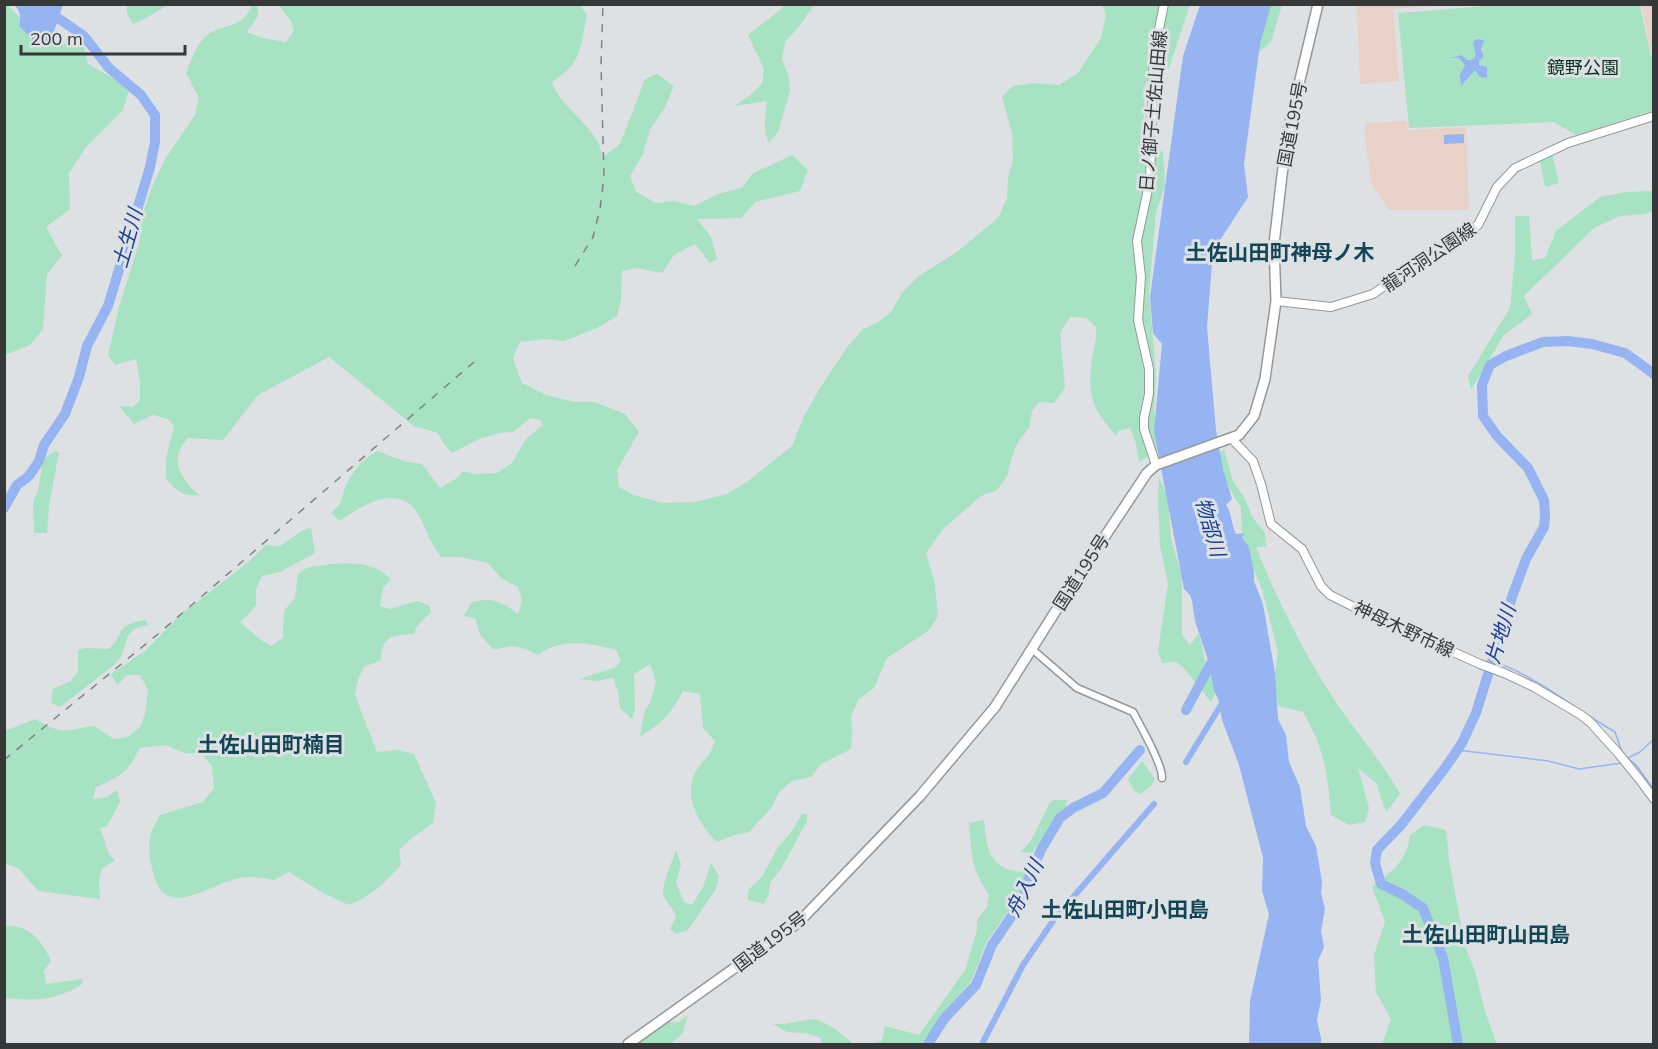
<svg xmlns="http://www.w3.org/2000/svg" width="1658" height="1049" viewBox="0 0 1658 1049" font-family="Mulish,'Noto Sans JP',sans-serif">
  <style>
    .education { fill: #e8d1c6 }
    .green { fill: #a7e2c3 }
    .water { fill: #96b4f2 }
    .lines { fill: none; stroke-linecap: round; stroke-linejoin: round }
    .stream { stroke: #96b4f2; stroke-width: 1.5 }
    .canal { stroke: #96b4f2; stroke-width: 6 }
    .river { stroke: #96b4f2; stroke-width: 10 }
    .minor-casing { stroke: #95989a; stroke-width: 9 }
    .major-casing { stroke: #95989a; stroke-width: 10 }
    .highway-casing { stroke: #95989a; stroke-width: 12 }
    .minor { stroke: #fff; stroke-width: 6 }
    .major { stroke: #fff; stroke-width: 8 }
    .highway { stroke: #fff; stroke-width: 9 }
    .rail { stroke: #808384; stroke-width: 1.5; stroke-dasharray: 8 8; stroke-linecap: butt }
    .labels { text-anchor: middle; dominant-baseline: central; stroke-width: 6; stroke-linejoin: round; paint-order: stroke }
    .park-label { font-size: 18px; fill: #053320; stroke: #dde1e3 }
    .street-label { font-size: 18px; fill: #363738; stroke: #dde1e3 }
    .water-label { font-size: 20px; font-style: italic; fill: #1b3f95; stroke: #dde1e3 }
    .quarter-label { font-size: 21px; font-weight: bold; fill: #124657; stroke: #dde1e3 }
  </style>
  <rect width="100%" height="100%" fill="#dde1e3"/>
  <g class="education">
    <path d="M 1357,5 L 1357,4 L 1448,5 L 1393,9 L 1399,81 L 1360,84 Z"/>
    <path d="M 1642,5 L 1653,5 L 1653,57 L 1652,57 Z"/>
    <path d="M 1407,121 L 1408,130 L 1466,127 L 1469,210 L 1389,210 L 1371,183 L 1365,137 L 1365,123 Z"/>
  </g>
  <g class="green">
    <path d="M 7,4 L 37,36 L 56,47 L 70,42 L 83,43 L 88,64 L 130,88 L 123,110 L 86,147 L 69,173 L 70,209 L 46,227 L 62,256 L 47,274 L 43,329 L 30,345 L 5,355 L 4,5 Z"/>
    <path d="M 784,4 L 814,5 L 800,25 L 785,42 L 782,59 L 789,78 L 790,91 L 778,132 L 769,143 C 762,131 766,114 767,101 L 734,106 L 749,96 L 762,84 L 764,69 L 748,35 L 780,10 Z"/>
    <path d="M 1512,4 L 1640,5 L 1651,56 L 1653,58 L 1652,111 L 1576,135 L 1554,122 L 1409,128 L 1398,13 Z"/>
    <path d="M 127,5 L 127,4 L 168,5 L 146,18 L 133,24 L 127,13 Z"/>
    <path d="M 252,5 L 258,5 L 258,16 L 247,32 L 262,38 L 286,42 L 294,30 L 290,19 L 278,5 L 580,5 L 587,15 C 579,50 584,60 552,82 C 559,104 584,119 596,139 C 600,144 601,152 603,157 L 620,144 L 645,79 L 657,74 L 674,86 L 665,107 L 650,130 L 642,156 L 630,176 L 636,192 L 656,203 L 674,201 L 694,206 L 718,194 L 742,188 L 752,174 L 792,155 L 808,170 L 800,191 L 755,202 L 741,218 L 697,219 L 711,237 L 717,259 L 710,263 L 695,244 L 674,255 L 662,273 L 636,268 L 622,271 L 621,300 L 617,316 L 597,328 L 564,341 L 546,339 L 520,342 L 513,358 L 522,383 L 546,395 L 575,402 L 594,402 L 625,414 L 639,432 L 617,470 L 619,487 L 634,495 L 662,503 L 696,502 L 727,494 L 747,482 L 792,446 L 804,416 L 820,388 L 848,346 L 863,329 L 877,323 L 891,312 L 902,293 L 920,275 L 957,252 L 998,218 L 1007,198 L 1008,177 L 1013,160 L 1012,133 L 1002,97 L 1013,86 L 1035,83 L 1059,85 L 1078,73 L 1101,38 L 1106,15 L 1102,5 L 1190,5 L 1169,68 L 1154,69 L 1145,84 L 1143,134 L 1150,146 L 1163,152 L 1165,186 L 1156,212 L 1149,294 L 1156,376 L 1154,409 L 1161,449 L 1139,462 L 1136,444 L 1130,428 L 1118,431 L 1116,436 C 1092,407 1087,397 1092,359 C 1094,348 1097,338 1096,327 L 1086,318 L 1070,317 L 1060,333 L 1065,388 L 1054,403 L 1039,402 L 1032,411 L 1029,428 L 1018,442 L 1012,457 L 1007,476 L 997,490 L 981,496 L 943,529 L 926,553 L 935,584 L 938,617 L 928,631 L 887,658 L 874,688 L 858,700 L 851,716 L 852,733 L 851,749 L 821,764 L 811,777 L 792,781 L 779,792 L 772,807 L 749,832 L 734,835 L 717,842 C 698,824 681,793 698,768 C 707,755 710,757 715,741 L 703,728 L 700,694 L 683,691 C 673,711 660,726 640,736 L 644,713 L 651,701 L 656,681 L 650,664 L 634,674 L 635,710 L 632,719 L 620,708 L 618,692 L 613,678 L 595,681 L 579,679 L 614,668 L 621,661 L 616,650 C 587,643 564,637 538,655 C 519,646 514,644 494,650 L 480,635 L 475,618 L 464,616 L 472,602 C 493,597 501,601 518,614 L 522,600 L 518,587 L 501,578 L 488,563 L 460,557 L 441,557 C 428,541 426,526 416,511 C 397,483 359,507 340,521 L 331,513 C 343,503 340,501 345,488 C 352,471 362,460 377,451 L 407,462 L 422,464 L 440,488 L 457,478 L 463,471 L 475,474 L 497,473 L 512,463 L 526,439 L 543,425 L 541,420 L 531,418 L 513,432 L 499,433 L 479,439 L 452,453 L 444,444 L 438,433 L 414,426 L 329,357 L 258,395 L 223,440 L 188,438 C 168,460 180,478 199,495 C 183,497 176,490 166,479 L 166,458 L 174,426 L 168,419 L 153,415 L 134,424 L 119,406 L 133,407 L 140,400 L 140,382 L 136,359 L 115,365 L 108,355 L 119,307 L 139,243 L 143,213 L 152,187 L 165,159 L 195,115 L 199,98 L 186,73 C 191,62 196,46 204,38 C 222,21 241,32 252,5 Z"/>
    <path d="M 1270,5 L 1282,5 L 1271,42 L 1258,53 L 1258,38 Z"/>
    <path d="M 1552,152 L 1559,183 L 1545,187 L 1539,157 Z"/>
    <path d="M 1653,191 L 1653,211 L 1645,214 L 1620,216 L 1594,228 L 1524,296 L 1532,314 L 1503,336 L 1471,390 L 1468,376 L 1510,308 L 1515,255 L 1515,216 L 1529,216 L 1532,260 L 1545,258 L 1556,231 L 1600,197 L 1626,192 Z"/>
    <path d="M 1224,449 L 1233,481 L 1244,497 L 1253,518 L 1265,533 L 1266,547 L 1256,547 C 1278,603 1306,657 1339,707 C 1359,736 1383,763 1400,794 L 1386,812 L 1376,783 L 1358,768 L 1369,808 L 1365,822 L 1349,825 L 1331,815 C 1328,775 1324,747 1303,712 L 1278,706 L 1274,682 L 1278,652 L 1262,589 L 1250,561 L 1242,536 L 1241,508 L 1224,479 L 1218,454 Z"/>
    <path d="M 55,451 L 59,452 L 49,505 L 47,533 L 34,533 L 33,502 L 38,491 L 42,466 L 46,457 Z"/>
    <path d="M 1159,477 L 1168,499 L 1171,540 L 1182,576 L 1182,635 L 1190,645 L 1199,633 L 1205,661 L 1217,691 L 1211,702 L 1183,667 L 1176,662 L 1162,663 L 1158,651 L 1168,584 L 1160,545 L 1158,501 Z"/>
    <path d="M 311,527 L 315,553 L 280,572 L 262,576 L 256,589 L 256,605 L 247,616 L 240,622 L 261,640 L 271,646 L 283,638 L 284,611 L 295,597 L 298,574 C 305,566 314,567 324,565 C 349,562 372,561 391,579 L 383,588 L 380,606 L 390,609 L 417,601 L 430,606 L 431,612 L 417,626 L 414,634 C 393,635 381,636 381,660 L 364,667 L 358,679 L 355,695 L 377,752 L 398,750 L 414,754 L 436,803 L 433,823 L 413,837 L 399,850 L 401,865 C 383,884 373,895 349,905 L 323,893 L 289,872 L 273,880 C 259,877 247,875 232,880 C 202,889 162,921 152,868 C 147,845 148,835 160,815 L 203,802 L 214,788 L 212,766 L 202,754 L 184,753 L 166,745 L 139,748 C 131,771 118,778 96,787 L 93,799 L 107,797 L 117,790 L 120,802 L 107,826 L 100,828 L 109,854 L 115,860 L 102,869 L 99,880 L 100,899 L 38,891 L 19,869 L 5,863 L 5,731 L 35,719 C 65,736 63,730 94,726 L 114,739 L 128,737 L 140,727 L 145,714 L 148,690 L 140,675 L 127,675 L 117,685 L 111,674 L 146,650 L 179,616 L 246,564 L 266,545 L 280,546 L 300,532 Z"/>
    <path d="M 145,620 L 149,625 C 117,629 132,649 115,664 L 60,707 L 51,703 L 53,689 L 71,681 L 78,672 L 78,650 L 86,648 L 109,649 C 126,633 114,625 145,620 Z"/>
    <path d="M 1142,761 L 1155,779 L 1150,787 L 1140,794 L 1134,791 L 1128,779 Z"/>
    <path d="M 1053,800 L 1067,800 L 1066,809 L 1050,826 L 1032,853 L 1020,852 L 1031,841 L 1049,804 Z"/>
    <path d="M 802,814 L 807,814 L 807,821 L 781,869 L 770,883 L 769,894 L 764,904 L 748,900 L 748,890 L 762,877 L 778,847 L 792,831 Z"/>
    <path d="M 984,820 C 986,850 991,872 1026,872 L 1022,886 L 1009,910 L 987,941 L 972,979 L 921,1044 L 869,1044 L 882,1041 L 885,1026 L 919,1035 L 965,970 L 977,930 L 977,920 L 987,907 L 989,895 C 970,866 972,857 969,823 Z"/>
    <path d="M 1424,825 L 1446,830 L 1449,860 L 1465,947 L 1475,971 L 1485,1011 L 1497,1044 L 1382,1044 L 1391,1019 L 1376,992 L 1374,955 L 1385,922 L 1372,887 C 1392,870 1407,863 1410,835 Z"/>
    <path d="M 676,850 L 681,864 L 676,883 L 684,902 L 692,905 L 703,887 L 711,863 L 719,876 L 716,889 L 688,930 L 676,934 L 670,929 L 676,917 C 673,908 668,904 664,896 C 660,886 673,861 676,850 Z"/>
    <path d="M 5,926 C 27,923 43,941 51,961 L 44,971 L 46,984 L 83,979 L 81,985 C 53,1001 36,1001 5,998 Z"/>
    <path d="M 688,1015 L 682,1034 L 670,1044 L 636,1044 L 668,1022 L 679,1022 Z"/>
    <path d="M 814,1019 C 836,1026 837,1032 854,1044 L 821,1044 L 821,1038 L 806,1033 L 787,1032 L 773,1024 C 788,1025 799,1020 814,1019 Z"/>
  </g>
  <g class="water">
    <path d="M 14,5 L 63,5 L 49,46 L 38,45 L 19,26 C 21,17 21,11 14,5 Z"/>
    <path d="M 1200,5 L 1271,5 L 1260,44 L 1244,164 L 1248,197 L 1213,251 L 1207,327 L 1216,430 L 1223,469 L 1232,499 L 1226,505 C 1232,513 1231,524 1236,534 L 1244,533 L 1242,538 L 1249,547 L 1254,572 L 1254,581 L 1263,604 L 1275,673 L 1278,719 L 1286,735 L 1289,762 L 1300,787 L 1306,826 L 1316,846 L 1322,882 L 1321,893 L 1325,909 L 1321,931 L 1324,947 L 1318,961 L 1321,1000 L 1317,1020 L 1321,1038 L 1321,1044 L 1249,1044 L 1250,1001 L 1269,914 L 1262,891 L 1263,858 L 1239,765 L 1222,720 L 1218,698 L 1214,691 L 1208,660 L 1195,621 L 1192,601 L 1190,595 L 1184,589 L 1154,431 L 1162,344 L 1153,333 L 1150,297 L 1183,56 Z"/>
    <path d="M 1476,39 L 1484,40 L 1481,50 L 1484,56 L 1479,61 L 1479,65 L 1487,67 L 1487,78 L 1480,77 L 1475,70 L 1461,86 L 1460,75 L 1465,65 L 1459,58 L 1451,58 L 1462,55 L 1467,60 L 1472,60 L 1476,56 L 1473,43 Z"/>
    <path d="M 1464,134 L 1464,143 L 1444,144 L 1444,135 Z"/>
  </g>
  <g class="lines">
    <g class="stream">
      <path d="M 1492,662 C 1517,667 1558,695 1580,710"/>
      <path d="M 1584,713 L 1615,732 L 1622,752"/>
      <path d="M 1457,750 L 1548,761 L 1579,769 L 1622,763"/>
      <path d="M 1625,756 L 1636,765 L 1654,790"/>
      <path d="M 1628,758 L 1640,752 L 1654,739"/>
    </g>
    <g class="canal">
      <path d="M 1186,762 L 1224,700"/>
      <path d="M 982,1044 L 1023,965 L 1055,918 L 1154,804"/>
    </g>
    <g class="river">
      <path d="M 4,508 L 17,485 L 29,476 L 39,461 L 44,445 L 65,414 L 79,377 L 87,346 L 108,306 L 150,167 L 155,142 L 155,115 L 141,95 L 109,68 L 84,36 L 52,14 L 27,4"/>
      <path d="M 1186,710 L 1216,654"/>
      <path d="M 928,1044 L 944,1019 L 976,985 L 992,945 L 1022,901 L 1030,874 L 1042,848 L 1060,818 L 1073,808 L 1103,793 L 1140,750"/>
      <path d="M 1458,1044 L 1443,958 L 1423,908 L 1402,894 L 1381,884 L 1375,863 L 1377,850 L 1401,825 L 1445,768 L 1462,743 L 1476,713 L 1513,594 L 1526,559 L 1544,527 L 1545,515 L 1544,500 L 1528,468 L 1497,436 L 1483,416 L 1482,385 L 1490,365 L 1506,356 L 1543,342 L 1568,341 L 1592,344 L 1625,353 L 1654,374"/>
    </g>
    <g class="minor-casing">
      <path id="minor" d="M 1032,649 L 1077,688 L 1133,712 C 1140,725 1163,765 1162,778"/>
    </g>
    <g class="major-casing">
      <g id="major">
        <path d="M 1276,301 L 1331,307 L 1373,294 L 1441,246 L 1478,225 L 1497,187 L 1515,168 L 1568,143 L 1654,116"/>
        <path d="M 1231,438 L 1253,461 L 1261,484 L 1271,524 L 1302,549 L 1321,586 L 1330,595 L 1362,611 L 1480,664 L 1504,673 L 1534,687 L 1581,715 L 1590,722 L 1618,753 L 1640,780 L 1654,799"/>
        <path d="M 1156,465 L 1144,429 L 1144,418 L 1149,394 L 1149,369 L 1138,320 L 1141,277 L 1137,241 L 1150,180 L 1153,73 L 1156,44 L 1164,4"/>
      </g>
    </g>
    <g class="highway-casing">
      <path id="highway" d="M 628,1044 L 799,922 L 920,796 L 995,707 L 1062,601 L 1147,473 L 1156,465 L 1239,435 L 1254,416 L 1265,379 L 1276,301 L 1274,244 L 1282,175 L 1289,126 L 1318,4"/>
    </g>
    <use href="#minor" class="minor"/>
    <use href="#major" class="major"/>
    <use href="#highway" class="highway"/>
    <g class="rail">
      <path d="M 575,266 L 593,237 L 600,209 L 604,177 L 601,65 L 603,4"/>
      <path d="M 4,760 L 158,634 L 474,362"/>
    </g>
  </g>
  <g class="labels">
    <g class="park-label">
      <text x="1583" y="67">鏡野公園</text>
    </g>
    <g class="street-label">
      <text transform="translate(1153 111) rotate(-85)">日ノ御子土佐山田線</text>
      <text transform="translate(1292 124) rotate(-79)">国道195号</text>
      <text transform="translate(1429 257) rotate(-34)">龍河洞公園線</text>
      <text transform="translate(1081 572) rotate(-57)">国道195号</text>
      <text transform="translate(1404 629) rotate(25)">神母木野市線</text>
      <text transform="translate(770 941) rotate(-37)">国道195号</text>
    </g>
    <g class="water-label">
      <text transform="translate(127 238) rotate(-74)">土生川</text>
      <text transform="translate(1211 527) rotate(74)">物部川</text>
      <text transform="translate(1500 634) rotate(-73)">片地川</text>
      <text transform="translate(1024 888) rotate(-64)">舟入川</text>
    </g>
    <g class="quarter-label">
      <text x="1280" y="252">土佐山田町神母ノ木</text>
      <text x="271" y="744">土佐山田町楠目</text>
      <text x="1125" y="909">土佐山田町小田島</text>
      <text x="1486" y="934">土佐山田町山田島</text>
    </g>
  </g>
  <rect width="1658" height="1049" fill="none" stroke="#363738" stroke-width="12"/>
  <path d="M21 45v9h164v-9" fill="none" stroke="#363738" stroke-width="3"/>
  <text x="30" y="45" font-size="18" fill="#363738" stroke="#dde1e3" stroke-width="4.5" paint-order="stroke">200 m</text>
</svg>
